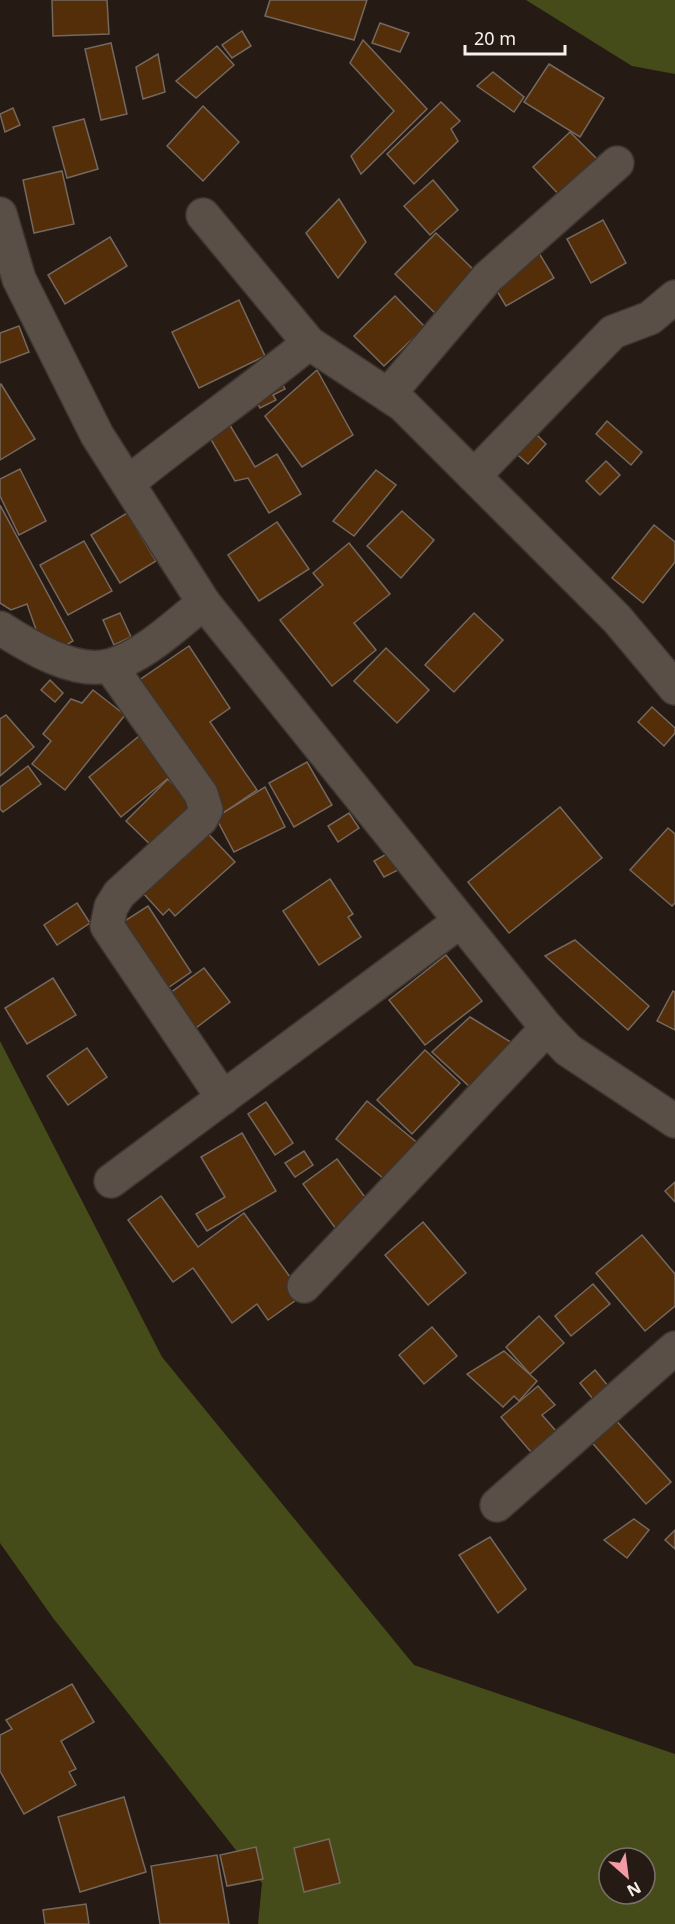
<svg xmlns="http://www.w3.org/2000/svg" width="675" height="1924" viewBox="0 0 675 1924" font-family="'Noto Sans',sans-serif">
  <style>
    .forest { fill: #454c19; fill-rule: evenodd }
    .building { fill: #532e09; stroke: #74685f; stroke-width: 1.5 }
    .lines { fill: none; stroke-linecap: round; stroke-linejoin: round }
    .street-casing { stroke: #3d3531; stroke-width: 36 }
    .street { stroke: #5a4f46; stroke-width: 33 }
  </style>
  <rect width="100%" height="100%" fill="#251b14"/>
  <g class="forest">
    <path d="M 526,0 L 675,0 L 675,74 L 632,66 Z"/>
    <path d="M 0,1041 L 162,1357 L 414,1665 L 675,1754 L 675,1924 L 258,1924 L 262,1883 L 53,1618 L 0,1543 ZM 609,1858 L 645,1858 L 645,1894 L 609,1894 Z"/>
  </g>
  <g class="building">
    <path d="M 52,0 L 107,0 L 109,34 L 53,36 Z"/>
    <path d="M 270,0 L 367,0 L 354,40 L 265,16 Z"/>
    <path d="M 380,23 L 409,33 L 400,52 L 372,43 Z"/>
    <path d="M 242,31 L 251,46 L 232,58 L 222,45 Z"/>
    <path d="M 363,40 L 427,109 L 361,174 L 351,156 L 394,111 L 350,63 Z"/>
    <path d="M 111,43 L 127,114 L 101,120 L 85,49 Z"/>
    <path d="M 217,46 L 234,65 L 196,98 L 176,81 Z"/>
    <path d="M 158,54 L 165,92 L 143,99 L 136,67 Z"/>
    <path d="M 549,64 L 604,98 L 580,137 L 524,102 Z"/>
    <path d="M 493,72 L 524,97 L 514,112 L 477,86 Z"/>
    <path d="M 441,102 L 460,121 L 451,129 L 458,141 L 414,184 L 387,154 Z"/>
    <path d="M 203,106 L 239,142 L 203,181 L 167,146 Z"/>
    <path d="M 13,108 L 20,125 L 5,132 L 0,114 Z"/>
    <path d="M 84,119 L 98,169 L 67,178 L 53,127 Z"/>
    <path d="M 570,132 L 602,164 L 564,200 L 533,167 Z"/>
    <path d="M 62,171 L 74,224 L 34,233 L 23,180 Z"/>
    <path d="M 433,180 L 458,210 L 430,235 L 404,206 Z"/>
    <path d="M 339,199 L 366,242 L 338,278 L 306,233 Z"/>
    <path d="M 603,220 L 626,263 L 591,283 L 567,239 Z"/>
    <path d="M 436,233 L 478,274 L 437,315 L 395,274 Z"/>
    <path d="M 110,237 L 127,266 L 65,304 L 48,275 Z"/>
    <path d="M 539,253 L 554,278 L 506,306 L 491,281 Z"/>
    <path d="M 395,296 L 425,327 L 384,366 L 354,336 Z"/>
    <path d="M 239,300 L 265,356 L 199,388 L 172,332 Z"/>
    <path d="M 19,326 L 29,352 L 0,363 L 0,333 Z"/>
    <path d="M 317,370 L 353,435 L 302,467 L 265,416 Z"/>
    <path d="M 278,376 L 285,389 L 273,395 L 276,400 L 260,408 L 251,391 Z"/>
    <path d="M 1,384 L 35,439 L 0,460 L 0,385 Z"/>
    <path d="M 222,412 L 255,467 L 277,454 L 301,494 L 269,513 L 248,478 L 235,481 L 202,424 Z"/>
    <path d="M 607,421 L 642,452 L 631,465 L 596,434 Z"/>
    <path d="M 530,428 L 546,444 L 528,464 L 511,449 Z"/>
    <path d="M 606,461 L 620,475 L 600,495 L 586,481 Z"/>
    <path d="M 20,469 L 46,521 L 19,535 L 0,496 L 0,479 Z"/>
    <path d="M 376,470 L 396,485 L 354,536 L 333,521 Z"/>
    <path d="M 0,505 L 73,641 L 61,648 L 39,638 L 27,604 L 11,610 L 0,603 Z"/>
    <path d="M 402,511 L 434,540 L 401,578 L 367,546 Z"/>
    <path d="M 127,513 L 156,561 L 120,583 L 91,535 Z"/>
    <path d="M 277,522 L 309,569 L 259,601 L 228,555 Z"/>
    <path d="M 654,525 L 675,542 L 675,562 L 643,603 L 612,578 Z"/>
    <path d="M 84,541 L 112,591 L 68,615 L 40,565 Z"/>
    <path d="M 349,543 L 390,594 L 354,623 L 376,650 L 332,686 L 280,620 L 323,585 L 313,573 Z"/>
    <path d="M 120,613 L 131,637 L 114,645 L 103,620 Z"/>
    <path d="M 474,613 L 503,640 L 454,692 L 425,665 Z"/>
    <path d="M 189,646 L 230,708 L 210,722 L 257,790 L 223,813 L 135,683 Z"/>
    <path d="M 386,648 L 429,690 L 397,723 L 354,681 Z"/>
    <path d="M 50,680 L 63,693 L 55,702 L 41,690 Z"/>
    <path d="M 93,690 L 125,715 L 65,790 L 32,764 L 51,741 L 43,734 L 71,699 L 82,703 Z"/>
    <path d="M 652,707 L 675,728 L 675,733 L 664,746 L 638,722 Z"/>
    <path d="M 6,715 L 34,747 L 0,776 L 0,719 Z"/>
    <path d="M 144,732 L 177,771 L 121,817 L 89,777 Z"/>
    <path d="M 307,762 L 332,805 L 294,827 L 269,783 Z"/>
    <path d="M 28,766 L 41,784 L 3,812 L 0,809 L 0,787 Z"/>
    <path d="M 168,779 L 200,812 L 159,853 L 126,821 Z"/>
    <path d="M 265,787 L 285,827 L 234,852 L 214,814 L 223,813 Z"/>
    <path d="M 560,807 L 602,858 L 509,933 L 468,882 Z"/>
    <path d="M 349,813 L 359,828 L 338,842 L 328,826 Z"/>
    <path d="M 200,825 L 235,862 L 175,916 L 169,909 L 163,915 L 143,893 Z"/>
    <path d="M 668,828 L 675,834 L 675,903 L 672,906 L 630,870 Z"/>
    <path d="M 390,852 L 400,869 L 384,877 L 374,861 Z"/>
    <path d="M 330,879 L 353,914 L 348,917 L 361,937 L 319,965 L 283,911 Z"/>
    <path d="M 77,903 L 90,923 L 57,945 L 44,925 Z"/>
    <path d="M 148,906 L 191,972 L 159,994 L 120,924 Z"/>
    <path d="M 575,940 L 649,1006 L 628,1030 L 545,956 Z"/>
    <path d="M 446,955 L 482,1001 L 425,1045 L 389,1000 Z"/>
    <path d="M 204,968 L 230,1002 L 188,1034 L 162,999 Z"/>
    <path d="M 53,978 L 76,1015 L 27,1044 L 5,1008 Z"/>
    <path d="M 673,991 L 675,992 L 675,1030 L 657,1021 Z"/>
    <path d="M 470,1017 L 514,1044 L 472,1089 L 432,1052 Z"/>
    <path d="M 87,1048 L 107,1077 L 68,1105 L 47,1076 Z"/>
    <path d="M 425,1050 L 460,1083 L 412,1134 L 377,1100 Z"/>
    <path d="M 367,1101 L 420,1145 L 389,1183 L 336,1139 Z"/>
    <path d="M 266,1102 L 293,1143 L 275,1155 L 248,1114 Z"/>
    <path d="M 242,1133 L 276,1191 L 207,1231 L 196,1214 L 225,1197 L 201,1157 Z"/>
    <path d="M 304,1151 L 313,1165 L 295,1177 L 285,1163 Z"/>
    <path d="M 337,1159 L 370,1204 L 336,1229 L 303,1184 Z"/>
    <path d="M 675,1182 L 675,1202 L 665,1191 Z"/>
    <path d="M 161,1196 L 198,1247 L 244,1213 L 303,1295 L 268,1320 L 257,1304 L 232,1323 L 193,1268 L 173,1282 L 128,1220 Z"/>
    <path d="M 423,1222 L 466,1273 L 428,1305 L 385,1255 Z"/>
    <path d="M 642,1235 L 675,1274 L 675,1306 L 645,1331 L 596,1273 Z"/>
    <path d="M 593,1284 L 610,1304 L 571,1336 L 555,1316 Z"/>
    <path d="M 539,1316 L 564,1343 L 530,1374 L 506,1347 Z"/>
    <path d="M 432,1327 L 457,1356 L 424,1384 L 399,1355 Z"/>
    <path d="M 504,1351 L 537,1381 L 519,1401 L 514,1396 L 503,1407 L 467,1374 Z"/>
    <path d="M 595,1370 L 609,1387 L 593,1399 L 580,1383 Z"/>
    <path d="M 538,1386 L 555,1405 L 542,1415 L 556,1431 L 531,1452 L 501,1417 Z"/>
    <path d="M 613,1417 L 671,1482 L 646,1504 L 588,1438 Z"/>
    <path d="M 634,1519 L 649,1530 L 627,1558 L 604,1540 Z"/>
    <path d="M 675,1530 L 675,1549 L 665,1540 Z"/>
    <path d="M 490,1537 L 526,1589 L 498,1613 L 459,1555 Z"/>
    <path d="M 72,1684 L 94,1722 L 61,1741 L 76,1769 L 69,1772 L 76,1785 L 24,1814 L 0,1771 L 0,1735 L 12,1729 L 6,1720 Z"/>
    <path d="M 124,1797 L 146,1872 L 80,1892 L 58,1817 Z"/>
    <path d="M 329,1839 L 340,1883 L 304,1892 L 294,1848 Z"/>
    <path d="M 256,1847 L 263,1879 L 227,1886 L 220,1855 Z"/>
    <path d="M 217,1855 L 229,1924 L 160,1924 L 151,1866 Z"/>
    <path d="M 86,1904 L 89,1924 L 45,1924 L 43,1910 Z"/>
  </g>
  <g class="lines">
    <g class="street-casing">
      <g id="street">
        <path d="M 0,214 L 19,279 L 97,435 L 204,603 L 547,1028 L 568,1050 L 675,1121"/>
        <path d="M 203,215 L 309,343 L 403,405 L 617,619 L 675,688"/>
        <path d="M 388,395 L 487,278 L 617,163"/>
        <path d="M 474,476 L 613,332 L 650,318 L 675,297"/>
        <path d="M 128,483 C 187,435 250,391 309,343"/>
        <path d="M 0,628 C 28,646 76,676 112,665 C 146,655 176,624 204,603"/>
        <path d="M 110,666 L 201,794 L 206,810 L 201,819 L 119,894 L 111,907 L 107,926 L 223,1098"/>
        <path d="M 111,1181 L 459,922"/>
        <path d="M 304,1286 L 547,1028"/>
        <path d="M 497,1505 L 675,1348"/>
      </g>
    </g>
    <use href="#street" class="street"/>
  </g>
  <g transform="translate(627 1876) rotate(152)"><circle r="28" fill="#251b14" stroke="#79716a" stroke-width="1.5"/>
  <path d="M0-4.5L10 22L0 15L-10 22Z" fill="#f49aa4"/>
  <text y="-9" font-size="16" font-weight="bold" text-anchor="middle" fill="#f8f1eb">N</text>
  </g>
  <path d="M465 45v9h100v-9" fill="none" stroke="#f8f1eb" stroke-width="3"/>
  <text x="474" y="45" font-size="18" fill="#f8f1eb" stroke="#251b14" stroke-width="4.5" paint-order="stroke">20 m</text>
</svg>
